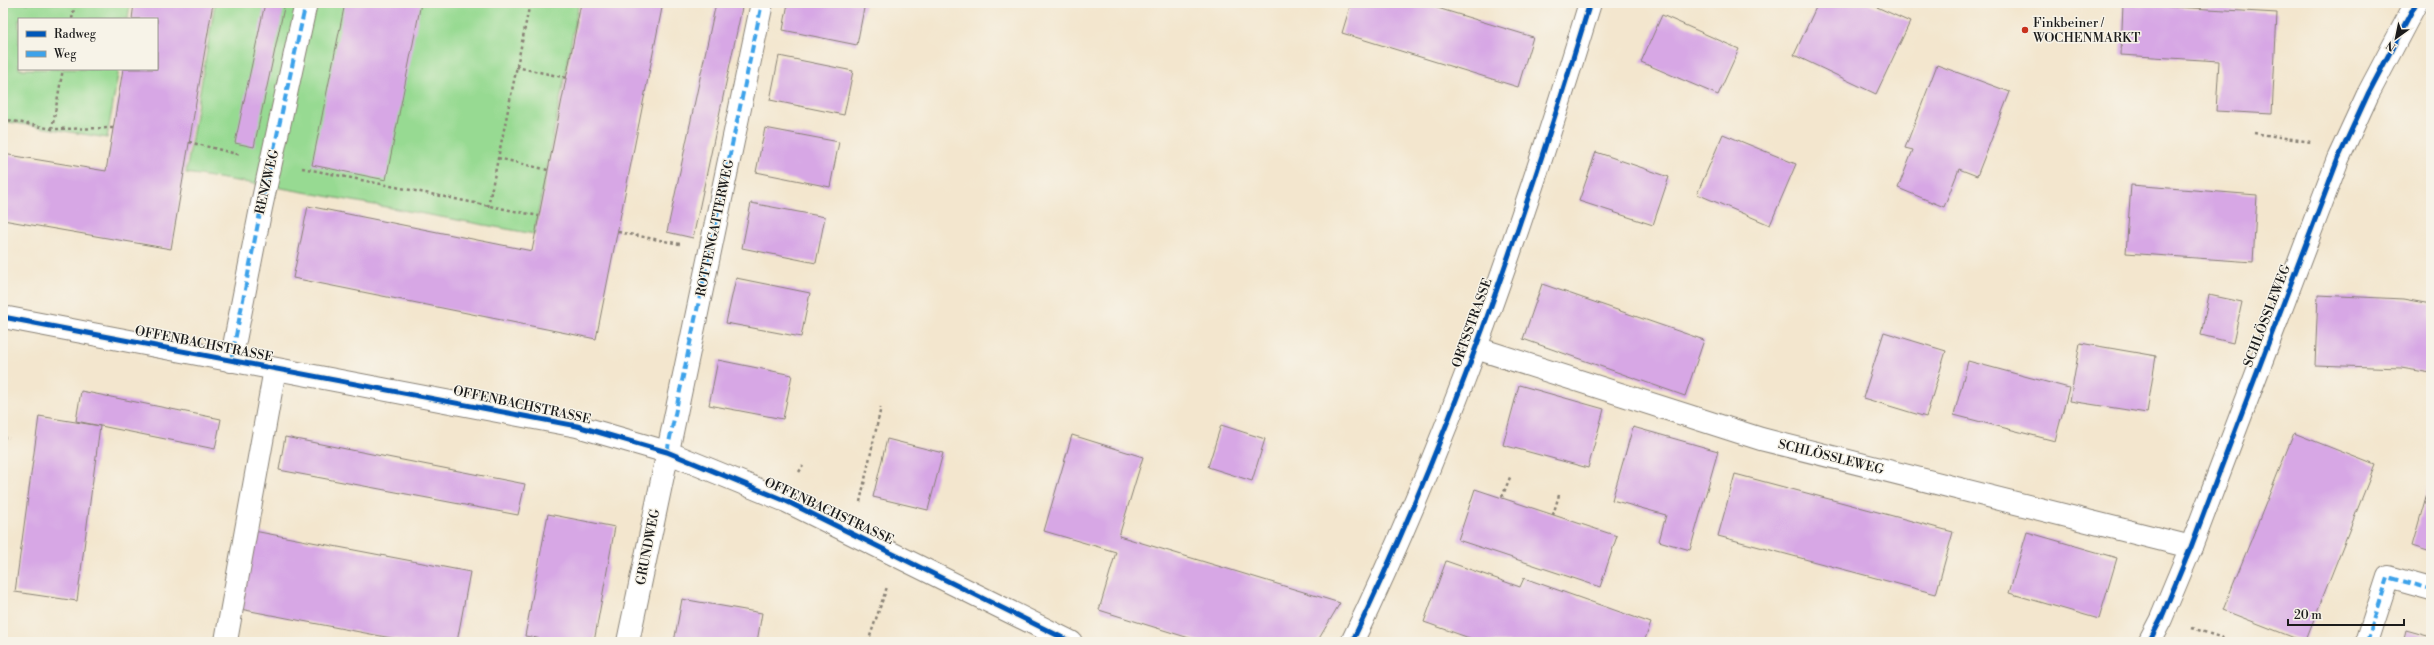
<svg xmlns="http://www.w3.org/2000/svg" width="2434" height="645" viewBox="0 0 2434 645" font-family="'Libre Bodoni',serif">
  <style>
    .green { fill: #97da92; stroke: #5a7b57 }
    .building { fill: #d7a7e5 }
    .lines { fill: none; stroke-linecap: round; stroke-linejoin: round }
    .minor-casing { stroke: #888175; stroke-width: 24 }
    .path { stroke: #888175; stroke-width: 2.5; stroke-dasharray: 3 3; stroke-linecap: butt }
    .minor { stroke: #fff; stroke-width: 22 }
    .quiet { stroke: #3da2ea; stroke-width: 4; stroke-dasharray: 8 4; stroke-linecap: butt }
    .cycleway-casing { stroke: #f7f3e8; stroke-width: 8 }
    .cycleway { stroke: #0057b8; stroke-width: 5 }
    .poi-dot { fill: #c8321e; stroke: #f7f3e8; stroke-width: 1.5 }
    .labels { text-anchor: middle; dominant-baseline: central; stroke-width: 3; stroke-linejoin: round; paint-order: stroke }
    .poi-label { font-size: 13px; fill: #1c1c1c; stroke: #f7f3e8; text-anchor: start }
    .street-label { font-size: 13px; fill: #1c1c1c; stroke: #f7f3e8 }
  </style>
  <rect width="100%" height="100%" fill="#f7f3e8"/>
  <filter id="ink" filterUnits="userSpaceOnUse"><feTurbulence type="fractalNoise" baseFrequency=".025" numOctaves="2"/><feDisplacementMap in="SourceGraphic" scale="8" xChannelSelector="R" yChannelSelector="G"/><feConvolveMatrix kernelMatrix="1 2 1 2 8 2 1 2 1" color-interpolation-filters="sRGB"/></filter>
  <filter id="wash" filterUnits="userSpaceOnUse"><feTurbulence type="fractalNoise" baseFrequency=".012" numOctaves="4" result="noise"/><feDisplacementMap in="SourceGraphic" scale="16" xChannelSelector="R" yChannelSelector="G"/><feGaussianBlur stdDeviation="0.9" result="paint"/><feColorMatrix in="noise" values="0 0 0 0 0 0 0 0 0 0 0 0 0 0 0 0 0 1.4 0 .05"/><feComposite in="paint" operator="in"/></filter>
  <g filter="url(#wash)">
    <rect width="100%" height="100%" fill="#f3e6ce"/>
    <g class="green">
      <path d="M 3,3 L 130,3 L 128,19 L 19,19 L 19,69 L 119,69 L 107,138 L 3,121 Z"/>
      <path d="M 215,3 L 579,3 L 534,234 L 287,189 L 186,173 Z"/>
    </g>
    <g id="blocks">
      <g class="building">
        <path d="M 134,3 L 213,3 L 171,249 L 3,220 L 3,154 L 106,171 L 123,69 L 157,69 L 157,19 L 132,19 Z"/>
        <path d="M 265,3 L 285,3 L 254,147 L 235,143 Z"/>
        <path d="M 345,3 L 421,3 L 386,180 L 312,165 Z"/>
        <path d="M 581,3 L 663,3 L 596,339 L 293,278 L 308,206 L 532,251 Z"/>
        <path d="M 716,3 L 743,3 L 693,238 L 667,232 Z"/>
        <path d="M 788,3 L 865,3 L 857,45 L 783,30 Z"/>
        <path d="M 1351,3 L 1421,3 L 1533,37 L 1518,87 L 1342,33 Z"/>
        <path d="M 1818,3 L 1868,3 L 1910,22 L 1876,94 L 1794,55 Z"/>
        <path d="M 2123,4 L 2277,13 L 2272,114 L 2216,111 L 2219,61 L 2121,55 Z"/>
        <path d="M 1662,15 L 1739,49 L 1718,95 L 1641,62 Z"/>
        <path d="M 779,56 L 853,71 L 844,115 L 770,100 Z"/>
        <path d="M 1937,65 L 2010,92 L 1977,176 L 1959,169 L 1944,207 L 1898,188 L 1913,150 L 1905,148 Z"/>
        <path d="M 765,128 L 839,142 L 830,187 L 756,172 Z"/>
        <path d="M 1723,134 L 1796,164 L 1770,225 L 1697,194 Z"/>
        <path d="M 1596,152 L 1669,177 L 1653,225 L 1579,201 Z"/>
        <path d="M 2131,185 L 2257,195 L 2253,262 L 2126,253 Z"/>
        <path d="M 751,203 L 825,217 L 816,263 L 742,248 Z"/>
        <path d="M 736,278 L 810,293 L 801,337 L 726,323 Z"/>
        <path d="M 1542,284 L 1704,340 L 1685,396 L 1523,339 Z"/>
        <path d="M 2209,295 L 2242,302 L 2233,343 L 2201,335 Z"/>
        <path d="M 2318,295 L 2403,299 L 2431,304 L 2431,373 L 2401,368 L 2315,365 Z"/>
        <path d="M 1884,332 L 1946,351 L 1926,417 L 1863,398 Z"/>
        <path d="M 2080,343 L 2156,356 L 2147,413 L 2070,401 Z"/>
        <path d="M 718,360 L 792,375 L 783,419 L 709,405 Z"/>
        <path d="M 1968,361 L 2069,388 L 2055,441 L 1954,415 Z"/>
        <path d="M 1519,385 L 1604,409 L 1588,468 L 1503,445 Z"/>
        <path d="M 81,391 L 221,419 L 215,449 L 76,421 Z"/>
        <path d="M 39,416 L 100,426 L 77,601 L 15,592 Z"/>
        <path d="M 1221,425 L 1265,439 L 1252,481 L 1208,467 Z"/>
        <path d="M 1633,427 L 1718,451 L 1690,550 L 1659,541 L 1666,515 L 1612,500 Z"/>
        <path d="M 2294,433 L 2375,465 L 2305,642 L 2223,610 Z"/>
        <path d="M 1072,435 L 1143,457 L 1119,536 L 1340,603 L 1317,642 L 1202,642 L 1099,610 L 1116,552 L 1044,531 Z"/>
        <path d="M 285,437 L 525,484 L 518,515 L 279,470 Z"/>
        <path d="M 887,439 L 943,453 L 928,510 L 873,497 Z"/>
        <path d="M 1735,474 L 1953,532 L 1936,594 L 1718,536 Z"/>
        <path d="M 2431,479 L 2431,552 L 2412,546 Z"/>
        <path d="M 1475,489 L 1617,536 L 1600,587 L 1458,540 Z"/>
        <path d="M 548,514 L 615,527 L 594,642 L 560,642 L 525,636 Z"/>
        <path d="M 254,531 L 470,572 L 457,642 L 412,642 L 240,609 Z"/>
        <path d="M 2027,532 L 2117,558 L 2099,619 L 2009,593 Z"/>
        <path d="M 1446,561 L 1520,587 L 1524,578 L 1651,623 L 1644,642 L 1481,642 L 1424,622 Z"/>
        <path d="M 682,599 L 762,613 L 757,642 L 674,642 Z"/>
        <path d="M 2406,630 L 2431,637 L 2431,642 L 2403,642 Z"/>
      </g>
    </g>
  </g>
  <g filter="url(#ink)">
    <use href="#blocks" fill-opacity="0" stroke="#888175" stroke-width="1"/>
    <g class="lines">
      <g class="minor-casing">
        <g id="minor">
          <path d="M 3,317 L 577,426 L 667,452 L 786,501 L 1071,642"/>
          <path d="M 1476,348 L 1761,439 L 2191,547"/>
          <path d="M 231,361 L 261,208 L 306,3"/>
          <path d="M 226,641 L 275,369"/>
          <path d="M 628,642 L 762,3"/>
          <path d="M 1352,642 C 1451,437 1524,220 1590,3"/>
          <path d="M 2149,642 L 2161,619 L 2191,547 L 2338,159 L 2368,94 L 2416,3"/>
          <path d="M 2367,642 L 2388,577 L 2431,589"/>
        </g>
      </g>
      <g class="path">
        <path d="M 72,19 L 75,3"/>
        <path d="M 516,67 L 567,78"/>
        <path d="M 3,119 L 52,129 L 113,128"/>
        <path d="M 52,129 L 63,69"/>
        <path d="M 2254,133 L 2311,142"/>
        <path d="M 189,142 L 241,155"/>
        <path d="M 498,158 L 548,170"/>
        <path d="M 302,168 L 539,216"/>
        <path d="M 488,207 L 530,3"/>
        <path d="M 618,232 L 680,244"/>
        <path d="M 3,437 L 9,438"/>
        <path d="M 799,472 L 803,466"/>
        <path d="M 1502,497 L 1511,475"/>
        <path d="M 860,502 L 881,407"/>
        <path d="M 1553,515 L 1559,495"/>
        <path d="M 2192,628 L 2235,642"/>
        <path d="M 868,642 L 887,587"/>
      </g>
      <use href="#minor" class="minor"/>
      <g class="quiet">
        <path d="M 231,361 L 261,208 L 306,3"/>
        <path d="M 667,452 L 762,3"/>
        <path d="M 2367,642 L 2388,577 L 2431,589"/>
      </g>
      <g class="cycleway-casing">
        <g id="cycleway">
          <path d="M 3,317 L 577,426 L 667,452 L 786,501 L 1071,642"/>
          <path d="M 1352,642 C 1451,437 1524,220 1590,3"/>
          <path d="M 2149,642 L 2161,619 L 2191,547 L 2338,159 L 2368,94 L 2416,3"/>
        </g>
      </g>
      <use href="#cycleway" class="cycleway"/>
    </g>
  </g>
  <circle class="poi-dot" cx="2025" cy="30" r="4"/>
  <g class="labels">
    <g class="poi-label">
      <text x="2033" y="23">Finkbeiner /<tspan x="2033" dy="15">WOCHENMARKT</tspan></text>
    </g>
    <g class="street-label">
      <text transform="translate(267 182) rotate(-77)">RENZWEG</text>
      <text transform="translate(715 228) rotate(-78)">ROTTENGATTERWEG</text>
      <text transform="translate(2267 316) rotate(-69)">SCHLÖSSLEWEG</text>
      <text transform="translate(1472 323) rotate(-70)">ORTSSTRASSE</text>
      <text transform="translate(204 344) rotate(11)">OFFENBACHSTRASSE</text>
      <text transform="translate(522 405) rotate(12)">OFFENBACHSTRASSE</text>
      <text transform="translate(1831 457) rotate(14)">SCHLÖSSLEWEG</text>
      <text transform="translate(829 511) rotate(25)">OFFENBACHSTRASSE</text>
      <text transform="translate(648 547) rotate(-79)">GRUNDWEG</text>
    </g>
  </g>
  <rect width="2434" height="645" fill="none" stroke="#f7f3e8" stroke-width="16"/>
  <rect x="18" y="18" width="140" height="52" fill="#f7f3e8" stroke="#9f9d96"/>
  <rect x="26" y="31" width="20" height="6" fill="#0057b8" stroke="#9f9d96"/>
  <text x="54" y="38" font-size="12" fill="#1c1c1c">Radweg</text>
  <rect x="26" y="51" width="20" height="6" fill="#3da2ea" stroke="#9f9d96"/>
  <text x="54" y="58" font-size="12" fill="#1c1c1c">Weg</text>
  <g transform="translate(2396 38) rotate(213)" stroke="#f7f3e8" stroke-width="3" paint-order="stroke">
  <path d="M0-3L7 15L0 10L-7 15Z" fill="#1c1c1c"/>
  <text y="-6" font-size="11" font-weight="bold" text-anchor="middle" fill="#1c1c1c">N</text>
  </g>
  <path d="M2288 619v6h116v-6" fill="none" stroke="#1c1c1c" stroke-width="2"/>
  <text x="2294" y="619" font-size="12" fill="#1c1c1c" stroke="#f7f3e8" stroke-width="3" paint-order="stroke">20 m</text>
</svg>
